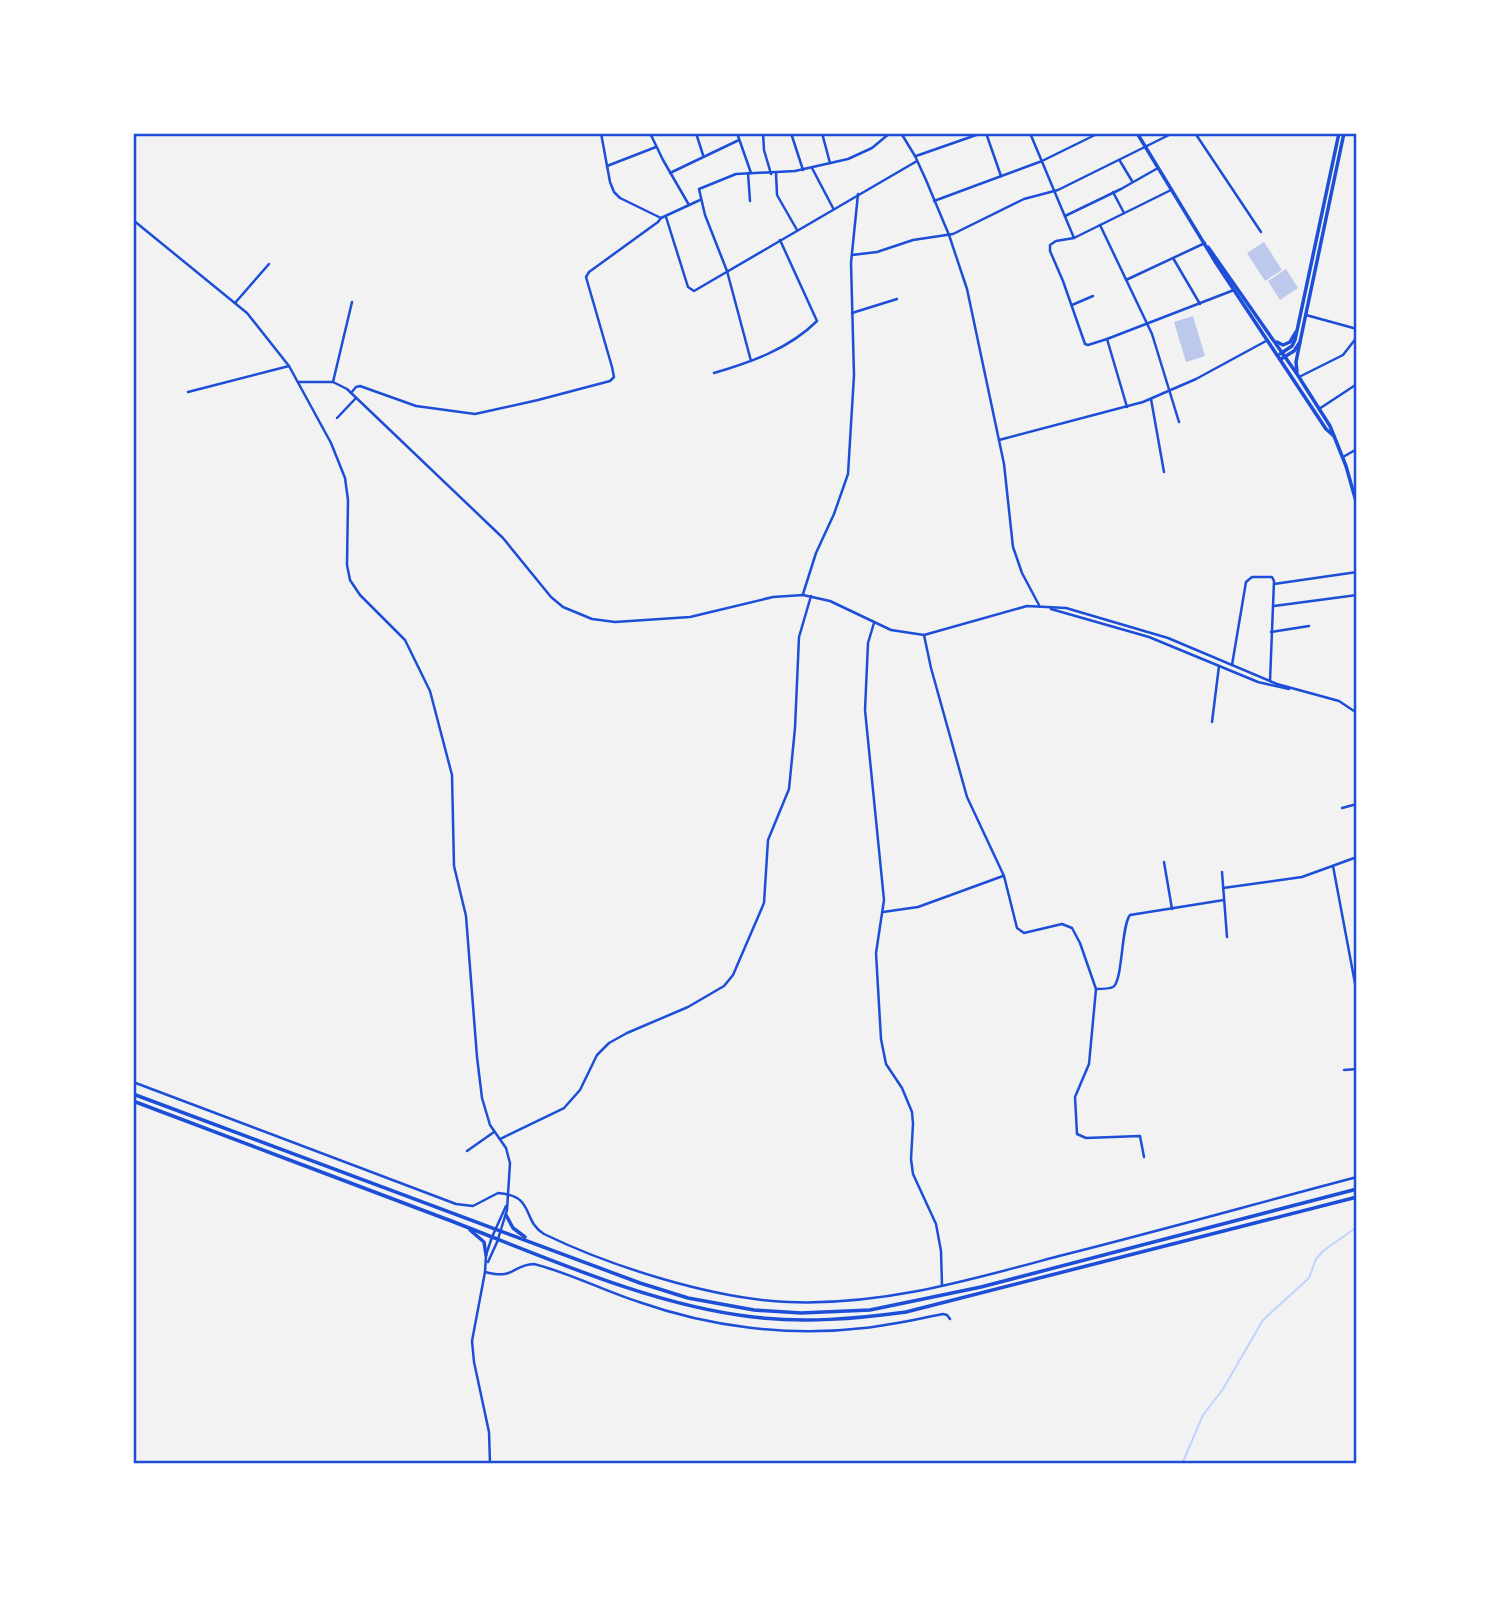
<svg xmlns="http://www.w3.org/2000/svg" width="1490" height="1597" viewBox="0 0 1490 1597" font-family="Rubik,sans-serif">
  <style>
    .lines { fill: none; stroke-linecap: round; stroke-linejoin: round }
    .stream { stroke: #bfd3fe; stroke-width: 2 }
    .building { fill: #bdc9ec }
    .minor { stroke: #1d4ed8; stroke-width: 2.5 }
    .tertiary { stroke: #1d4ed8; stroke-width: 2.5 }
    .secondary { stroke: #1d4ed8; stroke-width: 3.5 }
    .primary { stroke: #1d4ed8; stroke-width: 3.5 }
    .neatline { fill: none; stroke: #1d4ed8; stroke-width: 2.5 }
  </style>
  <rect width="100%" height="100%" fill="#f2f2f2"/>
  <g class="lines">
    <path class="stream" d="M 1182,1464 L 1203,1415 L 1223,1389 L 1263,1320 L 1309,1278 L 1316,1259 L 1323,1251 L 1357,1227"/>
  </g>
  <g class="building">
    <path d="M 1264,242 L 1282,270 L 1265,281 L 1247,253 Z"/>
    <path d="M 1286,269 L 1298,288 L 1280,300 L 1268,281 Z"/>
    <path d="M 1193,316 L 1205,356 L 1186,362 L 1174,322 Z"/>
  </g>
  <g class="lines">
    <g class="minor">
      <path d="M 601,133 L 610,182 L 614,192 L 620,198 L 661,218 L 700,200"/>
      <path d="M 650,133 L 663,160 L 689,205"/>
      <path d="M 696,133 L 703,155"/>
      <path d="M 737,133 L 751,173"/>
      <path d="M 763,133 L 764,150 L 771,174"/>
      <path d="M 791,133 L 803,170"/>
      <path d="M 822,133 L 830,163"/>
      <path d="M 901,133 L 915,156 L 926,180 L 949,235 L 967,289 L 1004,464 L 1013,547 L 1022,573 L 1039,605"/>
      <path d="M 986,133 L 1001,176"/>
      <path d="M 1030,133 L 1074,238"/>
      <path d="M 1195,133 L 1261,232"/>
      <path d="M 916,156 L 982,133"/>
      <path d="M 1120,161 L 1132,181"/>
      <path d="M 607,166 L 656,147"/>
      <path d="M 812,168 L 833,208"/>
      <path d="M 670,173 L 739,140"/>
      <path d="M 748,173 L 750,201"/>
      <path d="M 776,173 L 777,195 L 797,230"/>
      <path d="M 1171,190 L 1074,238 L 1056,241 L 1050,245 L 1050,251 L 1063,281 L 1085,344 L 1088,345 L 1107,339 L 1234,290"/>
      <path d="M 1113,192 L 1124,213"/>
      <path d="M 934,201 L 1042,161 L 1099,133"/>
      <path d="M 1065,216 L 1121,189 L 1158,168"/>
      <path d="M 666,217 L 688,287 L 694,291 L 917,161"/>
      <path d="M 1100,225 L 1152,334 L 1179,422"/>
      <path d="M 852,255 L 877,252 L 913,240 L 953,234 L 1024,199 L 1058,190 L 1173,133"/>
      <path d="M 1173,258 L 1200,304"/>
      <path d="M 1126,280 L 1205,243"/>
      <path d="M 235,303 L 269,264"/>
      <path d="M 1072,305 L 1093,296"/>
      <path d="M 852,313 L 897,299"/>
      <path d="M 1306,315 L 1357,329"/>
      <path d="M 1107,339 L 1127,407"/>
      <path d="M 751,361 L 727,271 L 705,215 L 699,189 L 736,174 L 795,171 L 848,159 L 872,148 L 890,133"/>
      <path d="M 714,373 C 751,362 789,349 817,321 L 780,240"/>
      <path d="M 1299,377 L 1343,355 L 1357,337"/>
      <path d="M 333,382 L 352,302"/>
      <path d="M 188,392 L 289,366"/>
      <path d="M 351,393 L 356,387 L 360,386 L 416,406 L 475,414 L 538,400 L 610,381 L 614,377 L 612,367 L 586,277 L 589,272 L 658,222 L 661,218"/>
      <path d="M 1151,399 L 1164,472"/>
      <path d="M 1319,409 L 1357,384"/>
      <path d="M 337,418 L 356,398"/>
      <path d="M 999,440 L 1143,402 L 1196,379 L 1266,341"/>
      <path d="M 1343,457 L 1357,449"/>
      <path d="M 1274,584 L 1357,572"/>
      <path d="M 803,594 L 816,553 L 834,514 L 848,474 L 854,375 L 851,263 L 858,194"/>
      <path d="M 1274,606 L 1357,595"/>
      <path d="M 874,623 L 868,643 L 865,710 L 884,900 L 876,953 L 881,1039 L 886,1064 L 902,1088 L 912,1112 L 913,1124 L 911,1159 L 913,1174 L 936,1224 L 941,1251 L 942,1285"/>
      <path d="M 1271,632 L 1309,626"/>
      <path d="M 924,635 L 931,668 L 967,797 L 1004,876 L 1017,928 L 1024,933 L 1062,924 L 1072,928 L 1080,943 L 1096,989 L 1089,1064 L 1075,1097 L 1077,1134 L 1086,1138 L 1140,1136 L 1144,1157"/>
      <path d="M 1232,665 L 1246,582 L 1252,577 L 1272,577 L 1274,581 L 1270,681"/>
      <path d="M 1212,722 L 1219,666"/>
      <path d="M 1342,808 L 1357,804"/>
      <path d="M 1164,862 L 1172,909"/>
      <path d="M 1333,866 L 1357,994"/>
      <path d="M 1222,872 L 1227,937"/>
      <path d="M 1223,888 L 1302,877 L 1357,857"/>
      <path d="M 883,912 L 918,907 L 1003,876"/>
      <path d="M 1096,989 C 1101,989 1109,989 1113,987 C 1123,981 1121,926 1130,915 L 1224,900"/>
      <path d="M 1344,1070 L 1357,1069"/>
      <path d="M 133,1082 L 456,1204 L 473,1206 L 498,1193 C 536,1196 521,1220 544,1234 C 612,1267 714,1299 788,1302 C 882,1306 970,1280 1059,1256 C 1159,1231 1258,1203 1357,1177"/>
      <path d="M 500,1139 L 564,1108 L 580,1090 L 597,1055 L 609,1043 L 627,1033 L 688,1007 L 724,986 L 733,975 L 764,903 L 768,840 L 789,789 L 795,728 L 799,637 L 811,596"/>
      <path d="M 467,1151 L 494,1132"/>
      <path d="M 488,1262 L 498,1240"/>
      <path d="M 485,1272 C 516,1280 511,1265 534,1264 C 570,1273 604,1291 639,1302 C 710,1327 789,1337 864,1328 C 891,1325 917,1319 943,1314 L 947,1315 L 950,1319"/>
      <path d="M 490,1464 L 489,1432 L 474,1362 L 472,1341 L 485,1272 L 486,1255 L 492,1237"/>
    </g>
    <g class="tertiary">
      <path d="M 133,220 L 247,313 L 289,366 L 331,443 L 345,478 L 348,500 L 347,565 L 350,580 L 360,595 L 405,640 L 430,691 L 452,775 L 454,866 L 466,916 L 477,1057 L 482,1098 L 490,1125 L 506,1148 L 510,1163 L 507,1210 L 498,1239"/>
      <path d="M 298,382 L 333,382 L 347,389 L 503,538 L 551,597 L 563,607 L 592,619 L 615,622 L 690,617 L 773,597 L 803,595 L 830,601 L 891,630 L 924,635 L 1027,606 L 1066,608 L 1168,638 L 1277,684 L 1339,701 L 1357,713"/>
      <path d="M 1051,609 L 1149,637 L 1258,682 L 1289,689"/>
      <path d="M 492,1237 L 506,1206"/>
    </g>
    <g class="secondary">
      <path d="M 1280,354 L 1292,346 L 1295,340 L 1339,133"/>
      <path d="M 1281,359 L 1294,351 L 1300,342 L 1344,133"/>
    </g>
    <g class="primary">
      <path d="M 1137,133 L 1216,263 L 1326,429 L 1334,436"/>
      <path d="M 1208,247 L 1297,374 L 1330,426 L 1346,466 L 1357,505"/>
      <path d="M 1277,342 L 1283,345 L 1290,342 L 1296,332"/>
      <path d="M 1297,372 L 1296,362 L 1300,342"/>
      <path d="M 133,1094 L 640,1283 L 688,1298 L 754,1310 L 801,1313 L 870,1310 L 981,1287 L 1357,1189"/>
      <path d="M 133,1101 C 237,1141 342,1179 446,1219 C 543,1256 649,1305 753,1317 C 805,1323 855,1319 906,1312 L 1357,1197"/>
      <path d="M 506,1215 L 513,1228 L 525,1237"/>
      <path d="M 470,1230 L 484,1242 L 486,1255"/>
    </g>
  </g>
  <rect width="1490" height="1597" fill="none" stroke="#ffffff" stroke-width="270"/>
  <rect x="135" y="135" width="1220" height="1327" class="neatline"/>
</svg>
